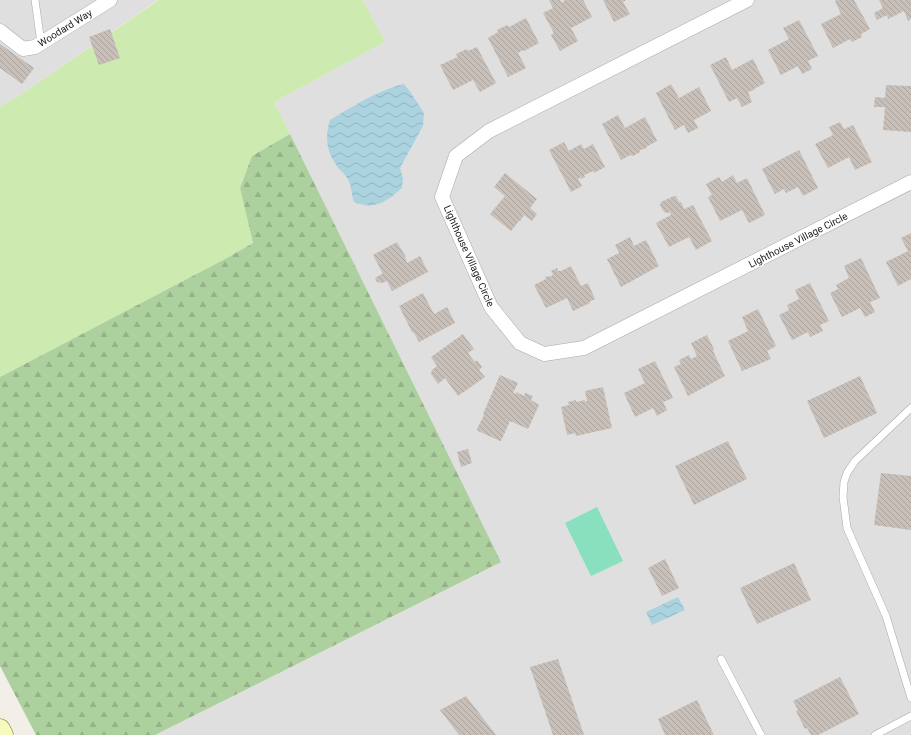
<svg xmlns="http://www.w3.org/2000/svg" width="911" height="735" viewBox="0 0 911 735" font-family="Roboto,sans-serif">
  <style>
    .residential { fill: #e0dfdf }
    .grass { fill: #cdebb0 }
    .forest { fill: url(#forest-firs) }
    .pitch { fill: #88e0be }
    .water { fill: url(#water-waves) }
    .building { fill: url(#building-back-hatch) }
    .lines { fill: none; stroke-linecap: round; stroke-linejoin: round }
    .lane-casing { stroke: #a9a9a9; stroke-width: 8 }
    .street-casing { stroke: #a9a9a9; stroke-width: 15 }
    .secondary-casing { stroke: #707d05; stroke-width: 21 }
    .lane { stroke: #fff; stroke-width: 7 }
    .street { stroke: #fff; stroke-width: 14 }
    .secondary { stroke: #f7fabf; stroke-width: 20 }
    .labels { text-anchor: middle; dominant-baseline: central; stroke-width: 3; stroke-linejoin: round; paint-order: stroke }
    .street-label { font-size: 10px; fill: #222; stroke: #fff }
  </style>
  <defs>
    <pattern id="forest-firs" width="22" height="20" patternUnits="userSpaceOnUse"><rect width="22" height="20" fill="#add19e"/><path d="M5 1l3.5 6h-7zM16 11l3.5 6h-7z" fill="#95b388"/></pattern>
    <pattern id="water-waves" width="16" height="10" patternUnits="userSpaceOnUse"><rect width="16" height="10" fill="#aad3df"/><path d="M0 5q4-4 8 0t8 0" fill="none" stroke="#92b5bf"/></pattern>
    <pattern id="building-back-hatch" width="6" height="6" patternUnits="userSpaceOnUse"><rect width="6" height="6" fill="#c7bfb8"/><path d="M-1 5l2 2M0 0l6 6M5-1l2 2" fill="none" stroke="#aba49e"/></pattern>
  </defs>
  <rect width="100%" height="100%" fill="#f2efe9"/>
  <g class="residential">
    <path d="M 0,0 L 158,0 L 19,96 L 0,106 Z"/>
    <path d="M 363,0 L 911,0 L 911,735 L 155,735 L 500,562 L 274,102 L 385,42 Z"/>
  </g>
  <path class="grass" d="M 159,0 L 363,0 L 385,42 L 274,102 L 290,134 L 252,156 L 240,188 L 253,243 L 225,259 L 0,377 L 0,106 L 19,96 Z"/>
  <path class="forest" d="M 290,134 L 501,562 L 155,735 L 36,735 L 0,666 L 0,377 L 225,259 L 253,243 L 240,188 L 252,156 Z"/>
  <path class="pitch" d="M 597,507 L 623,561 L 591,576 L 565,523 Z"/>
  <g class="water">
    <path d="M 404,84 L 411,93 L 424,113 L 423,126 L 400,168 L 403,178 L 402,188 C 387,201 375,211 354,202 C 351,194 352,185 347,178 C 345,174 342,172 339,169 C 327,154 324,138 330,120 C 351,107 381,89 404,84 Z"/>
    <path d="M 678,597 L 685,610 L 652,625 L 646,612 Z"/>
  </g>
  <g class="building">
    <path d="M 549,0 L 560,0 L 562,3 L 565,0 L 583,0 L 592,17 L 571,28 L 578,41 L 560,51 L 551,35 L 554,33 L 543,13 L 553,8 Z"/>
    <path d="M 603,0 L 626,0 L 623,2 L 630,14 L 614,22 Z"/>
    <path d="M 836,0 L 854,0 L 870,29 L 861,34 L 862,37 L 852,42 L 850,39 L 833,48 L 821,24 L 841,14 L 835,1 Z"/>
    <path d="M 879,0 L 911,0 L 911,19 L 908,21 L 904,11 L 888,19 L 887,15 L 877,20 L 874,13 L 883,8 Z"/>
    <path d="M 526,18 L 539,43 L 524,51 L 523,50 L 518,53 L 526,68 L 508,77 L 488,38 L 498,32 L 497,30 L 507,25 L 509,27 Z"/>
    <path d="M 799,20 L 818,56 L 808,61 L 812,69 L 802,74 L 798,66 L 781,75 L 768,50 L 789,39 L 783,28 Z"/>
    <path d="M 110,29 L 120,58 L 99,65 L 89,37 Z"/>
    <path d="M 0,44 L 34,68 L 22,84 L 0,68 Z"/>
    <path d="M 477,47 L 496,83 L 480,92 L 473,80 L 453,90 L 440,65 L 458,57 L 456,54 L 467,49 L 468,51 Z"/>
    <path d="M 726,57 L 732,70 L 753,59 L 765,83 L 754,89 L 754,90 L 748,92 L 752,102 L 742,107 L 737,98 L 729,102 L 710,65 Z"/>
    <path d="M 671,84 L 679,98 L 699,87 L 711,111 L 694,120 L 698,128 L 688,133 L 684,125 L 675,130 L 656,93 Z"/>
    <path d="M 886,85 L 911,86 L 911,132 L 883,130 L 885,107 L 874,107 L 875,97 L 885,98 Z"/>
    <path d="M 618,115 L 625,128 L 645,117 L 657,141 L 646,147 L 647,148 L 640,150 L 640,152 L 633,156 L 630,155 L 621,160 L 602,124 Z"/>
    <path d="M 840,122 L 844,129 L 853,125 L 872,162 L 855,170 L 849,157 L 828,168 L 815,144 L 833,135 L 829,127 Z"/>
    <path d="M 564,142 L 569,151 L 581,144 L 584,149 L 593,144 L 605,167 L 594,173 L 593,171 L 584,175 L 585,177 L 581,179 L 581,177 L 578,179 L 582,186 L 571,192 L 549,150 Z"/>
    <path d="M 799,150 L 818,188 L 803,196 L 798,187 L 786,193 L 784,189 L 775,194 L 762,169 Z"/>
    <path d="M 505,173 L 537,199 L 530,208 L 537,214 L 532,221 L 524,215 L 520,221 L 519,221 L 511,231 L 490,214 L 505,196 L 494,187 Z"/>
    <path d="M 733,175 L 737,183 L 747,178 L 765,215 L 749,223 L 742,210 L 720,221 L 708,197 L 712,195 L 706,184 L 719,177 L 722,182 Z"/>
    <path d="M 674,196 L 676,196 L 679,202 L 681,202 L 684,209 L 693,205 L 712,241 L 696,250 L 689,237 L 669,247 L 656,223 L 671,215 L 670,212 L 667,213 L 664,212 L 660,205 L 661,202 Z"/>
    <path d="M 911,233 L 911,279 L 898,286 L 886,262 L 908,251 L 901,238 Z"/>
    <path d="M 630,237 L 634,246 L 646,240 L 659,266 L 621,287 L 607,259 L 619,253 L 615,245 Z"/>
    <path d="M 397,242 L 406,257 L 405,257 L 407,263 L 420,256 L 428,272 L 392,291 L 387,281 L 382,283 L 377,282 L 375,278 L 382,274 L 382,272 L 373,255 Z"/>
    <path d="M 861,258 L 880,298 L 870,302 L 875,312 L 865,317 L 860,308 L 842,317 L 830,293 L 838,289 L 836,285 L 849,278 L 844,266 Z"/>
    <path d="M 571,266 L 581,286 L 588,283 L 595,299 L 589,302 L 590,303 L 573,311 L 567,298 L 546,308 L 534,285 L 546,279 L 545,277 L 552,276 L 553,274 L 551,271 L 557,268 L 558,271 L 561,271 Z"/>
    <path d="M 810,283 L 829,321 L 820,325 L 823,331 L 810,337 L 808,332 L 792,340 L 779,315 L 789,310 L 787,305 L 799,299 L 795,290 Z"/>
    <path d="M 423,293 L 434,314 L 447,307 L 455,323 L 419,342 L 414,333 L 412,332 L 399,306 Z"/>
    <path d="M 758,309 L 776,346 L 767,351 L 771,359 L 742,371 L 728,341 L 748,331 L 742,317 Z"/>
    <path d="M 463,334 L 474,349 L 468,353 L 475,362 L 477,360 L 482,367 L 479,370 L 485,377 L 458,396 L 445,378 L 438,384 L 431,374 L 432,370 L 437,366 L 431,357 Z"/>
    <path d="M 707,335 L 714,349 L 713,351 L 725,376 L 688,396 L 674,367 L 681,364 L 679,360 L 689,355 L 691,359 L 697,356 L 691,343 Z"/>
    <path d="M 655,361 L 673,398 L 663,402 L 667,410 L 657,416 L 653,408 L 635,417 L 624,393 L 645,383 L 638,369 Z"/>
    <path d="M 500,375 L 518,383 L 513,393 L 516,394 L 516,392 L 524,396 L 525,393 L 533,396 L 531,400 L 539,405 L 528,429 L 510,421 L 501,441 L 500,441 L 478,431 L 477,429 L 484,415 L 483,414 Z"/>
    <path d="M 860,376 L 877,413 L 824,438 L 807,401 Z"/>
    <path d="M 603,387 L 612,428 L 576,436 L 575,433 L 567,435 L 561,407 L 569,405 L 568,402 L 576,400 L 576,402 L 585,400 L 585,402 L 587,401 L 585,391 Z"/>
    <path d="M 728,441 L 747,479 L 694,505 L 675,466 Z"/>
    <path d="M 468,449 L 472,463 L 461,467 L 457,452 Z"/>
    <path d="M 881,473 L 911,476 L 911,530 L 874,525 Z"/>
    <path d="M 665,559 L 679,588 L 662,596 L 648,568 Z"/>
    <path d="M 794,563 L 811,600 L 757,624 L 740,588 Z"/>
    <path d="M 558,659 L 584,735 L 553,735 L 530,667 Z"/>
    <path d="M 840,677 L 859,714 L 818,735 L 811,735 L 807,728 L 805,729 L 796,711 L 798,710 L 793,701 Z"/>
    <path d="M 466,696 L 496,735 L 459,735 L 440,710 Z"/>
    <path d="M 697,700 L 714,735 L 665,735 L 658,719 Z"/>
  </g>
  <g class="lines">
    <g class="lane-casing">
      <g id="lane">
        <path d="M 35,0 L 41,43"/>
        <path d="M 911,408 L 855,461 L 847,473 L 844,482 L 843,497 L 847,528 L 886,616 L 911,698"/>
        <path d="M 721,659 L 761,735"/>
        <path d="M 875,735 L 911,716"/>
      </g>
    </g>
    <g class="street-casing">
      <g id="street">
        <path d="M 747,0 L 489,131 L 456,156 L 442,197 L 491,307 L 520,343 L 544,354 L 584,348 L 911,182"/>
        <path d="M 0,31 L 23,49 L 35,47 L 110,0"/>
      </g>
    </g>
    <g class="secondary-casing">
      <path id="secondary" d="M 0,729 L 3,735"/>
    </g>
    <use href="#lane" class="lane"/>
    <use href="#street" class="street"/>
    <use href="#secondary" class="secondary"/>
  </g>
  <g class="labels">
    <g class="street-label">
      <text transform="translate(65 28) rotate(-32)">Woodard Way</text>
      <text transform="translate(798 240) rotate(-27)">Lighthouse Village Circle</text>
      <text transform="translate(469 256) rotate(66)">Lighthouse Village Circle</text>
    </g>
  </g>
</svg>
